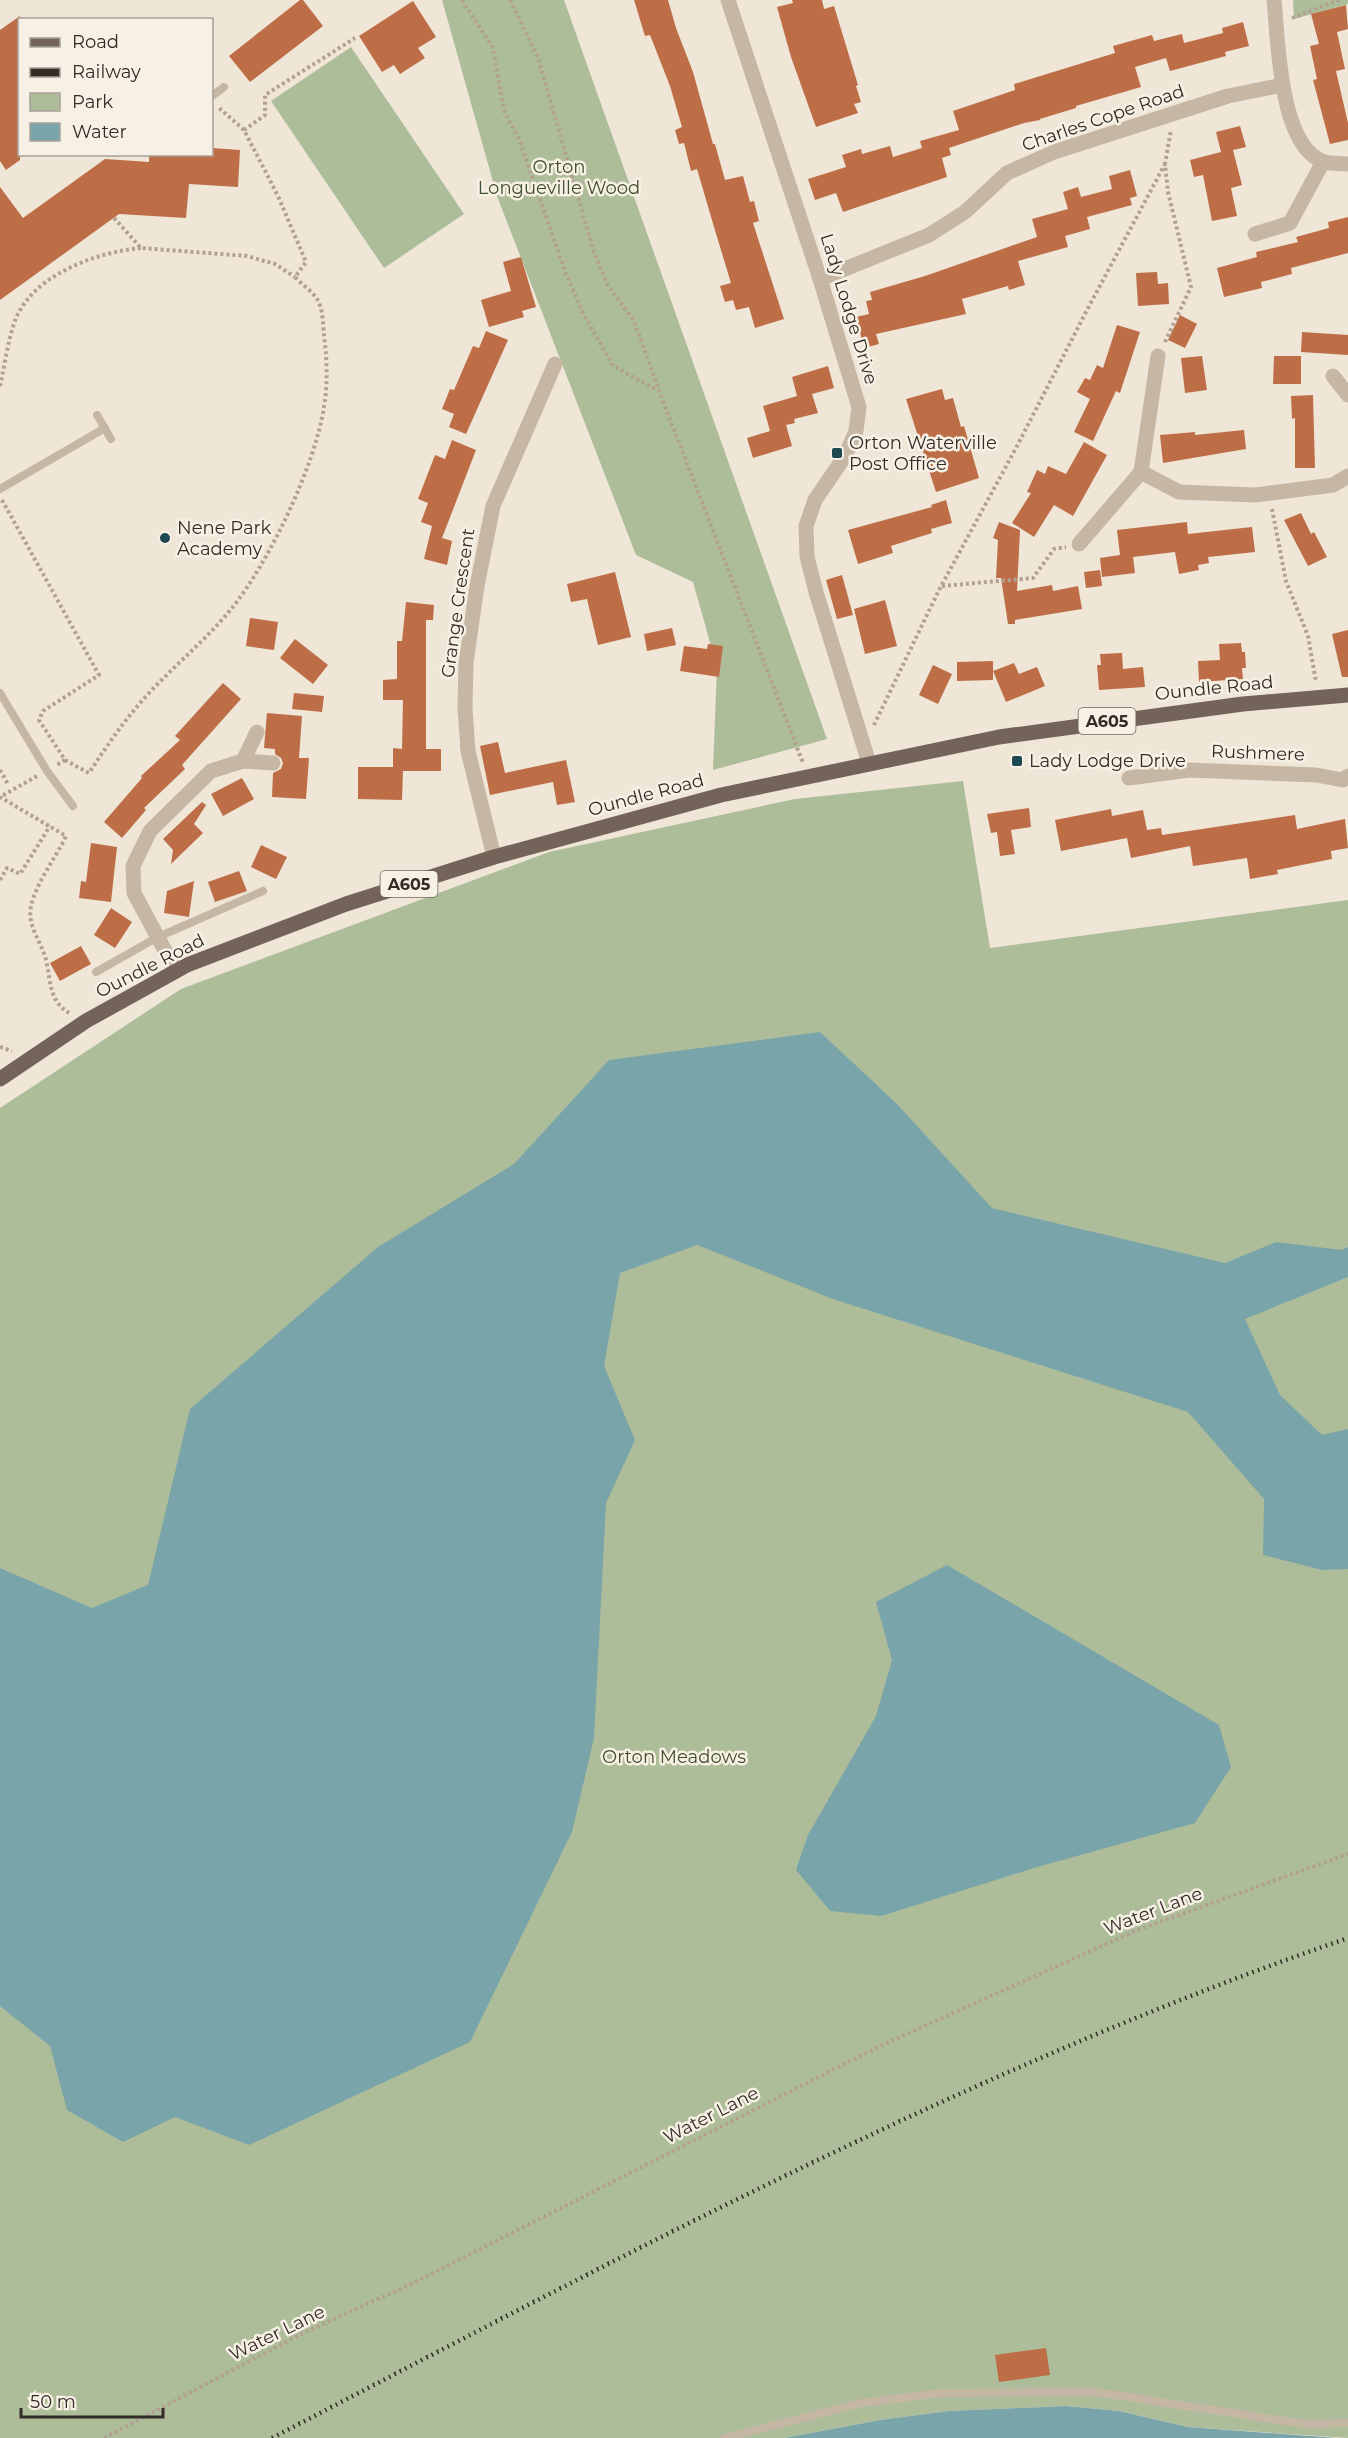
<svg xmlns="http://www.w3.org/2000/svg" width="1348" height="2438" viewBox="0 0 1348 2438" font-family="Montserrat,sans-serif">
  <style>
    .green { fill: #aebd99 }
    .water { fill: #79a4aa }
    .building { fill: #be6e47 }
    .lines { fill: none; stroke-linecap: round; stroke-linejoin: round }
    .path { stroke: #b2a190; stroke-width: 4; stroke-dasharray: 3 3; stroke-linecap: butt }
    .lane { stroke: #c6b7a5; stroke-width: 8 }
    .street { stroke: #c6b7a5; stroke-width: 15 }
    .primary { stroke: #736358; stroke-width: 15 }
    .rail { stroke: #322b26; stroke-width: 4.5; stroke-dasharray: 1.5 4.5; stroke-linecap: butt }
    .poi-dot { fill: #1e4951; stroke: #f7f0e4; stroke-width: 2 }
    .labels { text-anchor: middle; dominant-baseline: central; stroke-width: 5; stroke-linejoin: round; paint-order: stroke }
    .shield { fill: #f7f0e4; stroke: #6d665f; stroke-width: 1.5 }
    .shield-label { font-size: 16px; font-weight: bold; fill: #322b26 }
    .street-label { font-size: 18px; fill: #322b26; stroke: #f7f0e4 }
    .park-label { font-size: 18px; fill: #3f4f2b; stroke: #f7f0e4 }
    .poi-label { font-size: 18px; fill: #322b26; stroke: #f7f0e4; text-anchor: start }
  </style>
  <rect width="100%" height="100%" fill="#efe6d8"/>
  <g class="green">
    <path d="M 442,0 L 564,0 L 827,739 L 713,770 L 717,667 L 693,582 L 636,555 L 497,196 Z"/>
    <path d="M 1293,0 L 1348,0 L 1348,4 L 1294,19 Z"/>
    <path d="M 351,47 L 464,214 L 384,268 L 271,101 Z"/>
    <path d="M 963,781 L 990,948 L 1348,900 L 1348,2438 L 1188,2427 L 1119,2411 L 1066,2406 L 949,2411 L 880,2420 L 784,2438 L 0,2438 L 0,1108 L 181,989 L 549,852 L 795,799 Z"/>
  </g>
  <g class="water">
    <path d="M 820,1032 L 896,1103 L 992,1208 L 1225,1263 L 1276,1242 L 1342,1250 L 1348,1247 L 1348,1277 L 1245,1319 L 1280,1395 L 1322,1435 L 1348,1429 L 1348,1569 L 1322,1570 L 1263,1555 L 1264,1499 L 1188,1412 L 833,1299 L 697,1245 L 620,1273 L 604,1366 L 635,1440 L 606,1503 L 594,1738 L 572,1832 L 470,2042 L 249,2145 L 175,2117 L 123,2142 L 67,2110 L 50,2046 L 0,2006 L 0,1568 L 92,1608 L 148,1585 L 190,1409 L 378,1247 L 514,1164 L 609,1060 Z"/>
    <path d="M 947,1565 L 1219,1725 L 1231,1767 L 1195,1823 L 1034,1868 L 881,1916 L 830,1911 L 796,1870 L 808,1835 L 876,1716 L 892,1660 L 876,1602 Z"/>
    <path d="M 1066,2406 L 1119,2411 L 1188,2427 L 1337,2438 L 784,2438 L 880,2420 L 949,2411 Z"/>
  </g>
  <g class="building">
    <path d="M 300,0 L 303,0 L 323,26 L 250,82 L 229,56 Z"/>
    <path d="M 634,0 L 668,0 L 676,28 L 693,72 L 713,144 L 715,144 L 725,180 L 743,176 L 750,202 L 754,201 L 759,221 L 753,223 L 784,319 L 755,328 L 749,307 L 736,310 L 733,300 L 725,302 L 720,286 L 731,283 L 714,227 L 697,169 L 691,171 L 684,143 L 679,144 L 675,130 L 682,127 L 670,86 L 650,35 L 645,36 Z"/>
    <path d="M 792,0 L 822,0 L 824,9 L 834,6 L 858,85 L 856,86 L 861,102 L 854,104 L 858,113 L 816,127 L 791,57 L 777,7 L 793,3 Z"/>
    <path d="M 413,1 L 436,37 L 418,48 L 425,58 L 400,74 L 394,65 L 382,72 L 359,36 Z"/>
    <path d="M 1346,5 L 1348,29 L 1337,32 L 1345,69 L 1336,71 L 1348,123 L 1348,140 L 1330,144 L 1313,80 L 1317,79 L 1310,46 L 1319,44 L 1311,14 Z"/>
    <path d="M 20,16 L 20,160 L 6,170 L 0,161 L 0,30 Z"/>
    <path d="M 1243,22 L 1249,46 L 1225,52 L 1226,56 L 1170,71 L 1166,58 L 1135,67 L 1141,87 L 1076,106 L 1076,108 L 1040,119 L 1040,120 L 1024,123 L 949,148 L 951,155 L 942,158 L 947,177 L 843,212 L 836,193 L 815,200 L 808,179 L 846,167 L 842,155 L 861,149 L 862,154 L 890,146 L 893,157 L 922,148 L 920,141 L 959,130 L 953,111 L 1015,90 L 1014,84 L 1115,53 L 1113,46 L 1152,35 L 1154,41 L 1182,34 L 1184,43 L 1223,33 L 1222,28 Z"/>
    <path d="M 1240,126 L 1246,147 L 1233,150 L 1242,185 L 1231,188 L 1237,216 L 1212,221 L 1203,175 L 1194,177 L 1190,160 L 1221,152 L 1216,132 Z"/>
    <path d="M 212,148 L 240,150 L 238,187 L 189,184 L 186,218 L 119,214 L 0,300 L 0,187 L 23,218 L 105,159 L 149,162 L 149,154 L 212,154 Z"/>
    <path d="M 1130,170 L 1137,196 L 1130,198 L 1132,205 L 1087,217 L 1090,229 L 1065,236 L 1068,247 L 1018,261 L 1025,285 L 1009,290 L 1008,286 L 962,299 L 966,314 L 876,334 L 879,344 L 864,348 L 856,317 L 869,314 L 866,301 L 872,300 L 870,292 L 925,276 L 1037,237 L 1032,219 L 1068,209 L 1063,192 L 1078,187 L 1081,197 L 1112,189 L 1109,176 Z"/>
    <path d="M 1348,217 L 1348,253 L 1291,268 L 1292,274 L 1261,282 L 1262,288 L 1224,297 L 1217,268 L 1257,257 L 1256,252 L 1298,242 L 1296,237 L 1329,228 L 1328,222 Z"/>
    <path d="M 521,257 L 536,307 L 522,311 L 524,317 L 489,327 L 481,300 L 511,291 L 503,262 Z"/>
    <path d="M 1157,272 L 1158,284 L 1168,283 L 1169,304 L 1138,306 L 1136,273 Z"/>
    <path d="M 1180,315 L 1197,324 L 1185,348 L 1168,340 Z"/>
    <path d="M 1117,325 L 1140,332 L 1120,393 L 1116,391 L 1093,441 L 1074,432 L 1090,399 L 1077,392 L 1085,378 L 1090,380 L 1097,365 L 1103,368 Z"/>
    <path d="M 486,331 L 508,340 L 466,434 L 449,427 L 454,414 L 442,409 L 450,389 L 454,390 L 473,346 L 479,348 Z"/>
    <path d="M 1302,332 L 1348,335 L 1348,355 L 1301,352 Z"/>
    <path d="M 1202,356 L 1207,390 L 1185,393 L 1181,358 Z"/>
    <path d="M 1274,356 L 1301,356 L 1301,384 L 1273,384 Z"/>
    <path d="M 828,366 L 834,388 L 812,394 L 818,413 L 794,419 L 795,423 L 786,425 L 792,446 L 753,458 L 747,438 L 770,431 L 763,406 L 797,396 L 792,377 Z"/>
    <path d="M 942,389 L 945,400 L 953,398 L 961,427 L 964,426 L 979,478 L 936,492 L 906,399 Z"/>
    <path d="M 1313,395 L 1315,468 L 1295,468 L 1295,418 L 1292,419 L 1291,396 Z"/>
    <path d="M 1244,430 L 1246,449 L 1163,463 L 1160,435 L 1195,432 L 1195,435 Z"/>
    <path d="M 452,440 L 476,450 L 442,538 L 452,541 L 447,565 L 424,559 L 432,526 L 421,522 L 428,503 L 418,499 L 435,455 L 445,459 Z"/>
    <path d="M 1084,442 L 1107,455 L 1073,516 L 1054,505 L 1034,537 L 1012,523 L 1031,493 L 1027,492 L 1037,470 L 1045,474 L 1048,466 L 1066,474 Z"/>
    <path d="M 946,500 L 952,523 L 931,529 L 932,533 L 891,546 L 893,553 L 858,564 L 848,530 L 932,507 L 931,505 Z"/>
    <path d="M 1301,513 L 1311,534 L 1314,532 L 1327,557 L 1308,566 L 1284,520 Z"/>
    <path d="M 999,522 L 1020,530 L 1017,591 L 1052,585 L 1053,591 L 1078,586 L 1082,609 L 1015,620 L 1015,624 L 1008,624 L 1001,578 L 996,578 L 998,540 L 993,538 Z"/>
    <path d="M 1187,522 L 1188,534 L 1252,527 L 1255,552 L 1208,557 L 1209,563 L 1198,565 L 1199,570 L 1179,574 L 1175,552 L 1133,557 L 1135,573 L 1102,577 L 1100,558 L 1120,555 L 1117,530 Z"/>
    <path d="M 1100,570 L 1102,586 L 1086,588 L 1084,572 Z"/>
    <path d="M 615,572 L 631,637 L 598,645 L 587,599 L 571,602 L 567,584 Z"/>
    <path d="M 842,575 L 853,615 L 837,619 L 826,580 Z"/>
    <path d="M 885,600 L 897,646 L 865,654 L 854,609 Z"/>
    <path d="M 406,602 L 434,605 L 433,620 L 426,620 L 426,749 L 441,749 L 441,771 L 403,771 L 402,800 L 358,799 L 358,767 L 393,767 L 393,748 L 402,749 L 403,700 L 383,700 L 383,680 L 397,679 L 397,641 L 402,641 Z"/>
    <path d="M 250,618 L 278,622 L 274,650 L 246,646 Z"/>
    <path d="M 672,628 L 676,645 L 647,651 L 644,634 Z"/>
    <path d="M 1348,630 L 1348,677 L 1342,677 L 1332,634 Z"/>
    <path d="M 295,639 L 328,665 L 313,684 L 280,658 Z"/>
    <path d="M 1241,643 L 1242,652 L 1245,652 L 1246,668 L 1242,668 L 1243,679 L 1199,682 L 1198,661 L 1220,660 L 1219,644 Z"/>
    <path d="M 708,644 L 723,646 L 719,677 L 680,671 L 684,646 L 707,649 Z"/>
    <path d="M 1122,653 L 1123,669 L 1143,667 L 1145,687 L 1099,690 L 1097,665 L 1101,665 L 1100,654 Z"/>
    <path d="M 993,661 L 993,680 L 957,681 L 957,662 Z"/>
    <path d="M 1014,663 L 1019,674 L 1037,667 L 1045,686 L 1006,702 L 993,671 Z"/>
    <path d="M 933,665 L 952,674 L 938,704 L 919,695 Z"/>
    <path d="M 223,683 L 241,699 L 182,765 L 185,769 L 144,808 L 146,810 L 122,838 L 104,822 L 142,778 L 141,776 L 180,740 L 175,736 Z"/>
    <path d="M 294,693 L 324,696 L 322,712 L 292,709 Z"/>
    <path d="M 267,713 L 302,716 L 299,758 L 309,758 L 306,799 L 272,797 L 273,773 L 281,769 L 283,763 L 281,758 L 275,754 L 275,749 L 264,748 Z"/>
    <path d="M 498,742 L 505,773 L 566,760 L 575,802 L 557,805 L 553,782 L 490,795 L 480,746 Z"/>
    <path d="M 242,778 L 254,799 L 223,816 L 211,794 Z"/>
    <path d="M 202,802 L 206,805 L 194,824 L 203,833 L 171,864 L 173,850 L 163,839 Z"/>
    <path d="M 1029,808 L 1031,827 L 1011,830 L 1015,854 L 1000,856 L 997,832 L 991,833 L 987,814 Z"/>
    <path d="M 1111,809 L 1112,816 L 1143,810 L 1147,830 L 1161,828 L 1162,835 L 1295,815 L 1297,829 L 1345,819 L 1348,848 L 1331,851 L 1332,859 L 1277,870 L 1278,874 L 1250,879 L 1247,858 L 1193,866 L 1190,846 L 1131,858 L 1127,838 L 1061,851 L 1055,820 Z"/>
    <path d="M 91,843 L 117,847 L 111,902 L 79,898 L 81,881 L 86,882 Z"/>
    <path d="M 261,845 L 287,857 L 276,879 L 251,867 Z"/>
    <path d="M 239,871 L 247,891 L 215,902 L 208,882 Z"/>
    <path d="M 194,881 L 189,917 L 164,913 L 167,891 Z"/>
    <path d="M 111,908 L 132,922 L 115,948 L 94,935 Z"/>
    <path d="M 81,946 L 91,964 L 60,981 L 50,963 Z"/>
    <path d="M 1046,2348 L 1050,2375 L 999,2382 L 995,2355 Z"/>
  </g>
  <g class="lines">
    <g class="path">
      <path d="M 462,0 L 493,48 L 504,111 L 519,139 L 566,274 L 583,313 L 613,366 L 659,391 L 803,763"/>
      <path d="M 510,0 L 538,58 L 594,252 L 607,284 L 634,321 L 659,390"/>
      <path d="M 1292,18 L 1339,0"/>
      <path d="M 244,130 L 265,115 L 265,95 L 355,38"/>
      <path d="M 114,218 L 141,248 L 247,256 L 275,264 L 295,277"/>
      <path d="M 1165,342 L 1191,287 L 1168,192 L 1165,164 L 1171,130"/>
      <path d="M 0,386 C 5,364 8,339 16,318 C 35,274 97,252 141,248"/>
      <path d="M 2,500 L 99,675 L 43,711 L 39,720 L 65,760 L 57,765"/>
      <path d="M 1272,509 L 1286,581 L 1308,636 L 1316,682"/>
      <path d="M 942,586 L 1033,578 L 1054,549 L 1066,547"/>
      <path d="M 874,725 L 939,590 L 1016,448 L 1087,310 L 1165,164"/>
      <path d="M 65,760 L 89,773 C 108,744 126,718 149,693 C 176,664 207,639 232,608 C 269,562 315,466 324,407 C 328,383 327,359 324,335 C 323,324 323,308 317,299 C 312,291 301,284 295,277 L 306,262 L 278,196 L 244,130 L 218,107"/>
      <path d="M 0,770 L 8,784"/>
      <path d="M 37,776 L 0,797 L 66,836 C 56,859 25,896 31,921 C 34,936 45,949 47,965 C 51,985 50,1001 69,1013"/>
      <path d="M 0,880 L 7,868 L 20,874 L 50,826"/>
      <path d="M 0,1047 L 12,1051"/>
      <path d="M 104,2438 L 297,2336 L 413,2283 L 878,2047 L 1135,1931 L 1348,1854"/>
    </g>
    <g class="lane">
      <path d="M 212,96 L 224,87"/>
      <path d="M 97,415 L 111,439"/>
      <path d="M 0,489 L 105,428"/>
      <path d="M 0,693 L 47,771 L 73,806"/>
      <path d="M 96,972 L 158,937 L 263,891"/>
      <path d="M 725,2438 L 861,2403 L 941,2393 L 1095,2392 L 1305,2424 L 1348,2423"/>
    </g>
    <g class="street">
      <path d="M 728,0 L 820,279 L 859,407 L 856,431 L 845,456 L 815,500 L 806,526 L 807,557 L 816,592 L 869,763"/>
      <path d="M 1274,0 C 1278,38 1279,149 1325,162 C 1332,164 1341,163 1348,164"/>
      <path d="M 1255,234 L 1290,223 L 1323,162"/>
      <path d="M 820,279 L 929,235 L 965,212 L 1007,173 L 1054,152 L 1228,96 L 1283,85"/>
      <path d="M 1333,376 L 1348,395"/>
      <path d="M 1141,472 L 1179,492 L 1255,495 L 1333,485 L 1348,476"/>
      <path d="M 1079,544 L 1141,472 L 1158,356"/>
      <path d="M 243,761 L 257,732"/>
      <path d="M 1129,778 L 1189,770 L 1316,775 L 1343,780 L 1348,776"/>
      <path d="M 494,857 L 468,751 L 465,708 L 466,663 L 477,586 L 493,506 L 555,364"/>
      <path d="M 176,971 L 134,893 L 133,866 L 150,831 L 211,771 L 243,761 L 273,763"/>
    </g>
    <path class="primary" d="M 0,1079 L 86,1021 L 187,965 L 346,904 L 494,857 L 721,795 L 999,737 L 1243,704 L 1348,695"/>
    <path class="rail" d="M 272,2438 C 623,2256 973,2067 1348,1938"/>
  </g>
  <g class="poi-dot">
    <rect x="831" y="447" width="12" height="12" rx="3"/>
    <circle cx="165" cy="538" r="6"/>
    <rect x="1011" y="755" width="12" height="12" rx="3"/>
  </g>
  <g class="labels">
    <g class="shield">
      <rect x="1078.5" y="708" width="57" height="26" rx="4.5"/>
      <rect x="380.5" y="871" width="57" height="26" rx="4.5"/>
    </g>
    <g class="shield-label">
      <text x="1107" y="721">A605</text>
      <text x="409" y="884">A605</text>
    </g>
    <g class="street-label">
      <text transform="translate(1103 118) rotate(-19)">Charles Cope Road</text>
      <text transform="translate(849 309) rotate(73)">Lady Lodge Drive</text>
      <text transform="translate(458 603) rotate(-82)">Grange Crescent</text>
      <text transform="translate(1214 688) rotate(-6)">Oundle Road</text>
      <text transform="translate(1258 753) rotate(2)">Rushmere</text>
      <text transform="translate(646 795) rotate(-15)">Oundle Road</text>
      <text transform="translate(150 966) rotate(-27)">Oundle Road</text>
      <text transform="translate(1153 1911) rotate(-21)">Water Lane</text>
      <text transform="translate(711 2115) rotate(-27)">Water Lane</text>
      <text transform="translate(277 2333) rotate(-26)">Water Lane</text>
    </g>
    <g class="park-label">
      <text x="559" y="167">Orton<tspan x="559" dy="21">Longueville Wood</tspan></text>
      <text x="674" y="1757">Orton Meadows</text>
    </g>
    <g class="poi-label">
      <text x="849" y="443">Orton Waterville<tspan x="849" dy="21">Post Office</tspan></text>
      <text x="177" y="528">Nene Park<tspan x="177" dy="21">Academy</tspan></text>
      <text x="1029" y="761">Lady Lodge Drive</text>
    </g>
  </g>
  <rect x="18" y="18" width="195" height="138" fill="#f7f0e4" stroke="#a8a198" stroke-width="1.5"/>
  <rect x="30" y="38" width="30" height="9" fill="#736358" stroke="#a8a198" stroke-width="1.5"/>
  <text x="72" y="48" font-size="18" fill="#322b26">Road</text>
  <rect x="30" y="68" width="30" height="9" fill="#322b26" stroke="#a8a198" stroke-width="1.5"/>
  <text x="72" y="78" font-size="18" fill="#322b26">Railway</text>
  <rect x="30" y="93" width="30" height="18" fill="#aebd99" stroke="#a8a198" stroke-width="1.5"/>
  <text x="72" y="108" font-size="18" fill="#322b26">Park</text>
  <rect x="30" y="123" width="30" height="18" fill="#79a4aa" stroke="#a8a198" stroke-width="1.5"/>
  <text x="72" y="138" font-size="18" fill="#322b26">Water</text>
  <path d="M21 2408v9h142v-9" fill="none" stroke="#322b26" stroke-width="3"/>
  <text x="30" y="2408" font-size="18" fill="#322b26" stroke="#f7f0e4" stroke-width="4.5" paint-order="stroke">50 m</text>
</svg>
